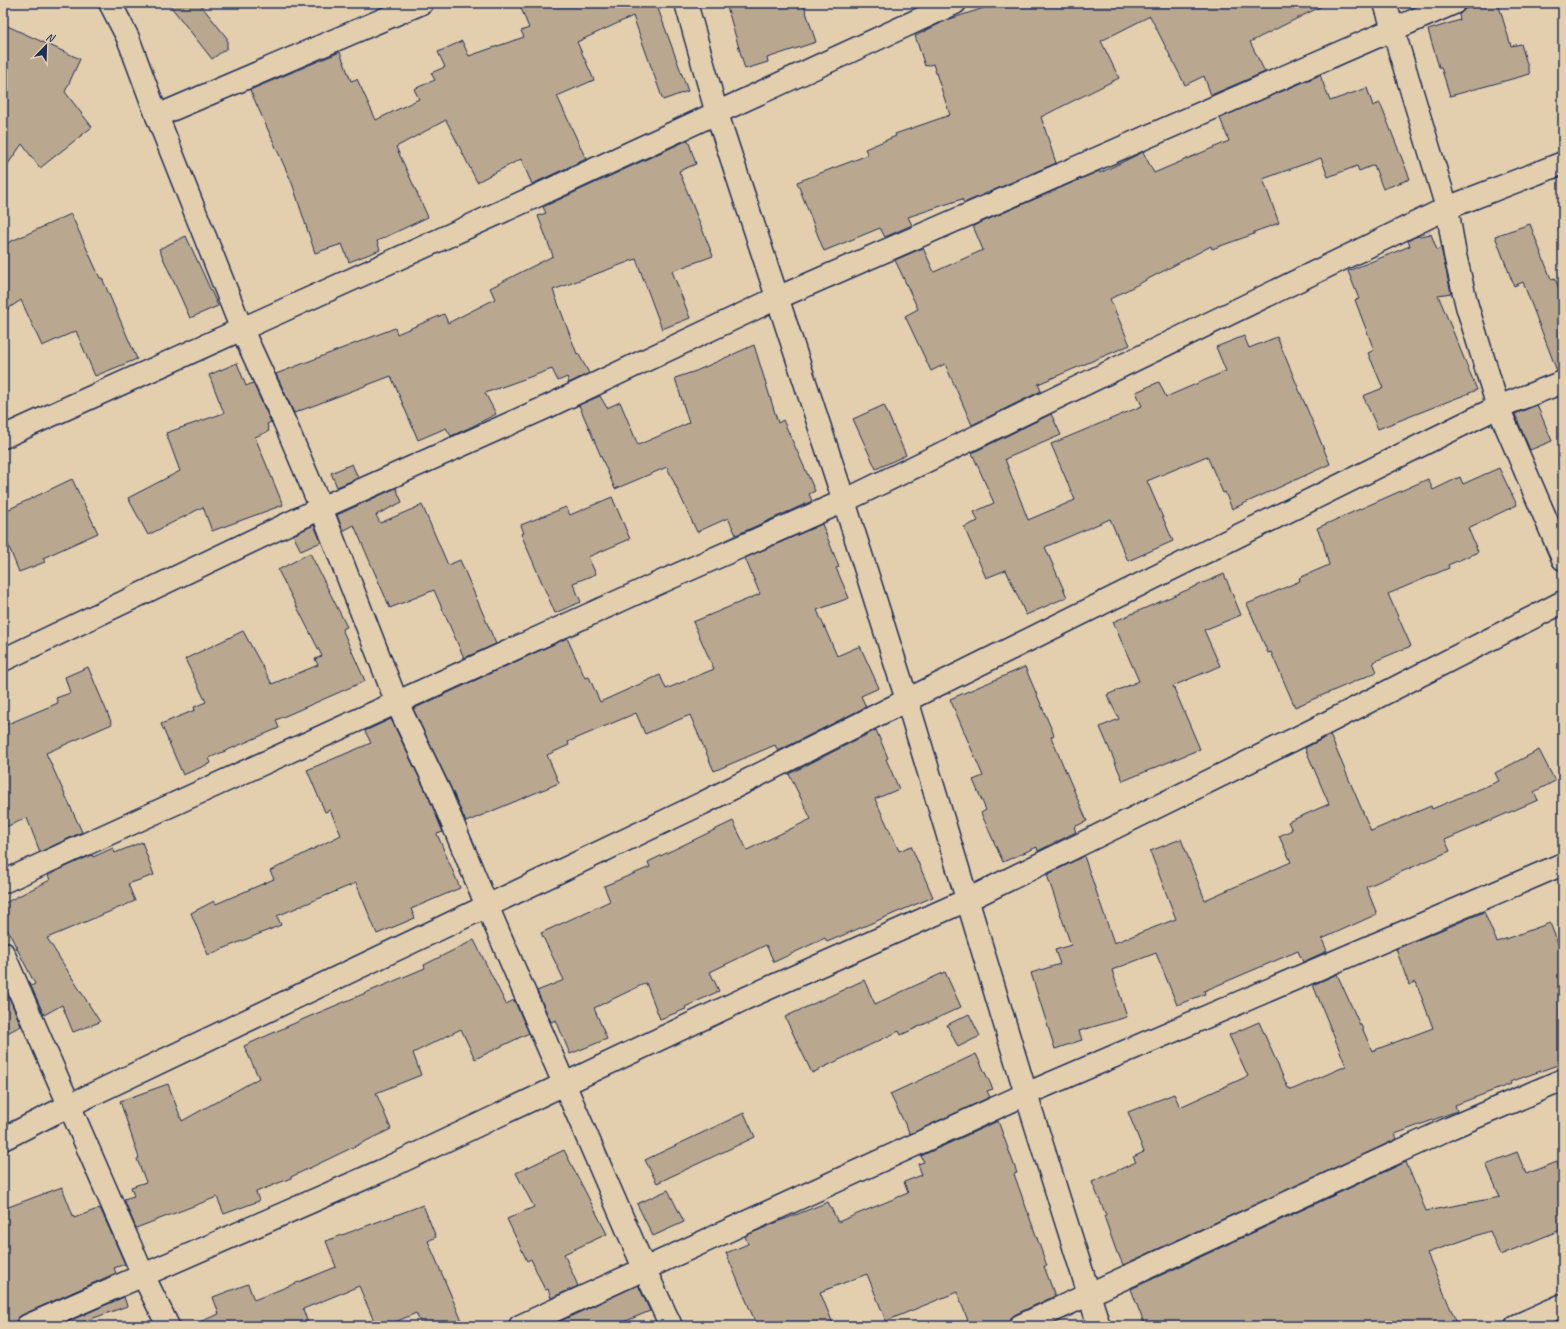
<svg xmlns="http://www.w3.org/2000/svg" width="1566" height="1329" viewBox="0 0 1566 1329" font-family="Caveat,sans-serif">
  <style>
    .building { fill: #b9a78f; stroke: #1b2f5e }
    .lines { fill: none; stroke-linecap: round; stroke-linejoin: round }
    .minor-casing { stroke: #1b2f5e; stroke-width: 25 }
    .minor { stroke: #e3cead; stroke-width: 22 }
  </style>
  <rect width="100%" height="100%" fill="#e3cead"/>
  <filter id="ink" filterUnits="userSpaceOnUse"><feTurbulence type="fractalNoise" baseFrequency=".025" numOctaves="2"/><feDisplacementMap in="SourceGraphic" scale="8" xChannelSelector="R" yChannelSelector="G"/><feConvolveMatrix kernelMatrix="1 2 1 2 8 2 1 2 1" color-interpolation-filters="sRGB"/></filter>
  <g filter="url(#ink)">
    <g class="building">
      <path d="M 168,3 L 199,3 L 227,38 L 227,48 L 212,59 Z"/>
      <path d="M 519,3 L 663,3 L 657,6 L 688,91 L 663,100 L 633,16 L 577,42 L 594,80 L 557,96 L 586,159 L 532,184 L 521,159 L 477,182 L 446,120 L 396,147 L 428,217 L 377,241 L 380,250 L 349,262 L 342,244 L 315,253 L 292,183 L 250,90 L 340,52 L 351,81 L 357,79 L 376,120 L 419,99 L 414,89 L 435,80 L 431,73 L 445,67 L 438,52 L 462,41 L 469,56 L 524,37 L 521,31 L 529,28 Z"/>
      <path d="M 726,3 L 803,3 L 816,42 L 767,58 L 768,62 L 745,69 Z"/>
      <path d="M 999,3 L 1328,3 L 1250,42 L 1265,72 L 1211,95 L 1204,76 L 1185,85 L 1150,16 L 1101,41 L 1119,78 L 1041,117 L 1056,163 L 964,203 L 962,199 L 908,217 L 912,225 L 885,237 L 880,228 L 824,251 L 797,182 L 868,155 L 865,149 L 896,136 L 895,134 L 950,115 L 933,64 L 925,66 L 915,36 L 947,20 Z"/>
      <path d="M 1486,3 L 1498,3 L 1511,46 L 1521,44 L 1530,74 L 1450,96 L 1441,67 L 1439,67 L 1428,30 L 1460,20 L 1459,15 L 1465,9 Z"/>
      <path d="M 3,24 L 80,59 L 65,92 L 92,127 L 40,168 L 22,144 L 3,171 Z"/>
      <path d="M 1320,75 L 1330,101 L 1367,88 L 1373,106 L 1380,103 L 1410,179 L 1383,189 L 1374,165 L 1359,171 L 1357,166 L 1328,177 L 1321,158 L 1263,179 L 1279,223 L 1254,232 L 1254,234 L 1212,249 L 1211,246 L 1110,299 L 1130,345 L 1038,384 L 1041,391 L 972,425 L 945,364 L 931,371 L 905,316 L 918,309 L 895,260 L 923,248 L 934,272 L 983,250 L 973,226 L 1099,171 L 1100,173 L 1143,152 L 1154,173 L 1229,141 L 1220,118 Z"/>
      <path d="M 688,140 L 696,164 L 679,171 L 713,256 L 672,271 L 690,318 L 662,329 L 636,259 L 553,290 L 577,354 L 578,353 L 589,373 L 569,383 L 567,377 L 558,381 L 552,369 L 485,393 L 496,414 L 471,427 L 451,436 L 446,428 L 418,440 L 391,376 L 294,413 L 276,374 L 395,328 L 397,334 L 444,314 L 448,323 L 495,299 L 490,288 L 553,256 L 538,216 L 546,213 L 543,207 Z"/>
      <path d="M 71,214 L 100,278 L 102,278 L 137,359 L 95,376 L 76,331 L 42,346 L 21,300 L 3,312 L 3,245 Z"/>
      <path d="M 1530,224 L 1551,279 L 1555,278 L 1563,300 L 1563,370 L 1557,371 L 1523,282 L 1514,286 L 1495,236 Z"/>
      <path d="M 1431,234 L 1437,250 L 1441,248 L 1451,293 L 1438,295 L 1477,390 L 1378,429 L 1363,396 L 1383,388 L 1368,353 L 1374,350 L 1355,300 L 1359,299 L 1348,271 L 1410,246 L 1408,241 L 1415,237 Z"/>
      <path d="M 186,236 L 218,306 L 190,318 L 159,249 Z"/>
      <path d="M 1244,336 L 1249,348 L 1277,337 L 1330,464 L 1232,509 L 1225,492 L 1223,493 L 1207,456 L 1147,481 L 1173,541 L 1128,561 L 1110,519 L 1045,547 L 1067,597 L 1026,615 L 1006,570 L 986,578 L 964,527 L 978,521 L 974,512 L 994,503 L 972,453 L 1051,414 L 1061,435 L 1005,459 L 1028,520 L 1075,500 L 1051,444 L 1142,406 L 1136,392 L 1159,382 L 1166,397 L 1226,371 L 1216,347 Z"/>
      <path d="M 754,345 L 778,423 L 783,420 L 815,491 L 809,494 L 812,501 L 736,535 L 728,518 L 697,532 L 667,467 L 615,489 L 579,405 L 600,396 L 607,408 L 620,402 L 638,445 L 689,423 L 675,378 L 696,371 Z"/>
      <path d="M 237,363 L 246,386 L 253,383 L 271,422 L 267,424 L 269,431 L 255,437 L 283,505 L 212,531 L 203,507 L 148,535 L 128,498 L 180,471 L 166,433 L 224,413 L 209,375 Z"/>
      <path d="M 884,405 L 906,455 L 876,469 L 853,419 Z"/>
      <path d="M 1537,405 L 1552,441 L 1530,450 L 1515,414 Z"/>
      <path d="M 352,464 L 358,478 L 337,487 L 331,473 Z"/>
      <path d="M 1499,468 L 1517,505 L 1468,528 L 1478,552 L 1448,565 L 1449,568 L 1388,594 L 1411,646 L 1373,662 L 1377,672 L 1295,707 L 1271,652 L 1268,653 L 1247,604 L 1300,581 L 1299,578 L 1329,565 L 1323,542 L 1317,528 L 1428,479 L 1433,490 L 1460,477 L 1463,484 Z"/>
      <path d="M 72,479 L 98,533 L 43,558 L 45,562 L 19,572 L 3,532 L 3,512 Z"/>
      <path d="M 396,488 L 402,502 L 376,515 L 380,523 L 422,505 L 448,565 L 460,560 L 496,644 L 464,658 L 434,590 L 390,608 L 354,525 L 343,531 L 337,515 Z"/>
      <path d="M 612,497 L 630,539 L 588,557 L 596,574 L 573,583 L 581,602 L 555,613 L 521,534 L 524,533 L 521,525 L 566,507 L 570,515 Z"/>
      <path d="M 822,524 L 839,567 L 836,568 L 849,598 L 817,610 L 837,656 L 860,646 L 879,688 L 861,696 L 866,707 L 778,751 L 775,745 L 714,771 L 690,715 L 645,734 L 636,713 L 568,742 L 569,745 L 547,755 L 559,783 L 466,822 L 451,788 L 413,709 L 567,638 L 585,678 L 589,677 L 600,702 L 660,675 L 666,689 L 714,669 L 693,622 L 760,594 L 745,558 Z"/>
      <path d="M 314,525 L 321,542 L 301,551 L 293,535 Z"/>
      <path d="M 310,553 L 347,627 L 342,629 L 365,681 L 276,720 L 279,728 L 209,758 L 211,763 L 183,775 L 161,724 L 195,710 L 194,707 L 206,702 L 185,659 L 243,631 L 272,684 L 318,665 L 315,659 L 322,656 L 278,570 Z"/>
      <path d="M 1224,574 L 1241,615 L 1204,630 L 1220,666 L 1173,686 L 1200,749 L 1123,781 L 1100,727 L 1119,719 L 1107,695 L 1139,681 L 1113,622 Z"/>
      <path d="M 88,667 L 112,724 L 46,753 L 82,832 L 40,852 L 27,818 L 3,828 L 3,726 L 58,703 L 56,698 L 70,693 L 65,677 Z"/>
      <path d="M 1025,667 L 1054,735 L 1051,737 L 1087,821 L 1074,827 L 1076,832 L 1038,851 L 1037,847 L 1003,862 L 981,813 L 986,810 L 973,780 L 983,776 L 950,699 Z"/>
      <path d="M 391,719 L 429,798 L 443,832 L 437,834 L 460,888 L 411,909 L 415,918 L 377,934 L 356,883 L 277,916 L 281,925 L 208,955 L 191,913 L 214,901 L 216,904 L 274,879 L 270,871 L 341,835 L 330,810 L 325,812 L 307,770 L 371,743 L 365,731 Z"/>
      <path d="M 876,730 L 888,758 L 886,759 L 899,789 L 875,799 L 899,851 L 911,846 L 933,897 L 827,942 L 825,938 L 774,962 L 766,945 L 710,972 L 719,991 L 685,1007 L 686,1009 L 660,1019 L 646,983 L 594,1008 L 607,1039 L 570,1054 L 556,1020 L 551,1022 L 537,991 L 564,980 L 541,933 L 610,901 L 604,886 L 650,867 L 648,862 L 733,821 L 747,850 L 811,819 L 789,774 Z"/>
      <path d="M 1330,735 L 1371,831 L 1431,806 L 1432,809 L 1499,781 L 1495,773 L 1539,750 L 1555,781 L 1534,792 L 1538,800 L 1445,840 L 1450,851 L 1366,887 L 1377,914 L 1322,939 L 1327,951 L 1303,962 L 1298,951 L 1204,991 L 1205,994 L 1177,1005 L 1156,953 L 1112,970 L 1127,1017 L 1079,1031 L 1082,1040 L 1055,1049 L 1031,973 L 1060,964 L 1055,950 L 1071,945 L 1047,875 L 1084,856 L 1114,943 L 1176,919 L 1150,851 L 1181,839 L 1205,900 L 1291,862 L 1279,836 L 1292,830 L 1288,822 L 1329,804 L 1305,748 Z"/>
      <path d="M 142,842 L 154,875 L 128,884 L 135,901 L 47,938 L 100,1022 L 73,1032 L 62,1005 L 44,1015 L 31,986 L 35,984 L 3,921 L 3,904 L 50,880 L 48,875 L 92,855 L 93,857 L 113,848 L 115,853 Z"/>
      <path d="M 1484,912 L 1497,942 L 1550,923 L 1563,956 L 1563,1063 L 1510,1082 L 1511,1084 L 1455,1105 L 1457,1111 L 1395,1134 L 1397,1139 L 1123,1265 L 1118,1253 L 1117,1253 L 1104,1216 L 1106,1215 L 1092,1182 L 1136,1162 L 1133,1157 L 1144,1152 L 1128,1112 L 1174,1094 L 1180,1107 L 1248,1076 L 1229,1035 L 1259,1022 L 1288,1088 L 1290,1088 L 1291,1090 L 1346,1066 L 1313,985 L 1337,974 L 1360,1025 L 1361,1025 L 1372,1051 L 1433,1028 L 1416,982 L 1409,985 L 1396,949 Z"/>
      <path d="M 474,940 L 506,1004 L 514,1000 L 529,1033 L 475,1059 L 461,1029 L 413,1053 L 421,1075 L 376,1093 L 391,1129 L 291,1177 L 291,1178 L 256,1192 L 259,1201 L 224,1214 L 217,1197 L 136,1228 L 124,1199 L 134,1196 L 131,1187 L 146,1182 L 137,1159 L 139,1158 L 120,1101 L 168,1084 L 182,1121 L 259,1078 L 244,1046 L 306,1018 L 425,968 L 424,965 Z"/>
      <path d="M 945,972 L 961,1007 L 901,1035 L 899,1031 L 812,1073 L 785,1017 L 864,980 L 875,1004 Z"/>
      <path d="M 9,997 L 21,1026 L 3,1035 L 3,1000 Z"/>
      <path d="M 969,1014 L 980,1036 L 958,1047 L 947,1025 Z"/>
      <path d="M 976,1054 L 993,1089 L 987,1091 L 990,1097 L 910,1134 L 890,1094 Z"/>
      <path d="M 744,1113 L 755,1137 L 657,1183 L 645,1160 Z"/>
      <path d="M 998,1121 L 1017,1173 L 1014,1174 L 1047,1266 L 1044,1266 L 1055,1296 L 1014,1315 L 1010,1319 L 1008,1326 L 970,1326 L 957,1292 L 886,1321 L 867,1274 L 820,1292 L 834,1326 L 757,1326 L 726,1253 L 748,1244 L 745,1236 L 780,1221 L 828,1202 L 838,1222 L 908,1193 L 904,1182 L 922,1175 L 918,1164 L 924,1162 L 921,1156 Z"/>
      <path d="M 564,1150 L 607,1234 L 564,1254 L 578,1286 L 551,1298 L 548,1289 L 545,1290 L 531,1259 L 527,1261 L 507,1219 L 534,1207 L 516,1173 Z"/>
      <path d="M 1517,1152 L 1526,1174 L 1557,1162 L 1563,1177 L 1563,1229 L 1500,1255 L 1490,1231 L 1427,1253 L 1458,1326 L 1145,1326 L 1131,1289 L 1406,1162 L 1426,1211 L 1500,1197 L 1486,1164 Z"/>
      <path d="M 62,1187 L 74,1218 L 100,1208 L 125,1264 L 114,1268 L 116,1273 L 22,1315 L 17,1319 L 15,1326 L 3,1326 L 3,1209 Z"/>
      <path d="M 668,1190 L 684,1222 L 653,1236 L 637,1204 Z"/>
      <path d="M 423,1205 L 436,1237 L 428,1241 L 464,1326 L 422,1326 L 416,1313 L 386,1326 L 376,1326 L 359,1286 L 303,1309 L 309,1326 L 192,1326 L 192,1325 L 219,1314 L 213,1297 L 248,1284 L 254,1300 L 336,1267 L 326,1241 Z"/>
      <path d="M 638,1285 L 650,1311 L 614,1326 L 550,1326 Z"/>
      <path d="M 124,1297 L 127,1306 L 72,1326 L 58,1326 Z"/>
    </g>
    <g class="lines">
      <g class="minor-casing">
        <g id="minor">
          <path d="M 110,3 L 128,38 L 157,116 L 242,330 L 285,423 L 321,508 L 397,703 L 440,793 L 487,906 L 644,1268 L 671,1326"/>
          <path d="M 686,3 L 717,114 L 844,501 L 907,700 L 1026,1094 L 1099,1326"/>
          <path d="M 1385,3 L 1447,208 L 1455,255 L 1467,306 L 1498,407 L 1563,559"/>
          <path d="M 157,116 L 422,3"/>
          <path d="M 3,437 C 321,295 639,150 955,3"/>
          <path d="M 3,660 L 321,508 L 549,406 L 777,298 L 1454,3"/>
          <path d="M 3,882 L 652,586 L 844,501 L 1447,208 L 1563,163"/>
          <path d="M 3,953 L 143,1275 L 168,1326"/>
          <path d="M 3,1139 L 70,1105 L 703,803 L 907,700 L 1498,407 L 1563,382"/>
          <path d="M 27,1326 L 381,1171 L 744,999 L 967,900 L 1311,731 L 1563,602"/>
          <path d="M 520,1326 L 1026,1094 L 1563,864"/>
          <path d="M 1020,1326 L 1450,1128 L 1563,1080"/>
          <path d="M 1516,1326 L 1563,1305"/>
        </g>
      </g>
      <use href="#minor" class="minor"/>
    </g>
  </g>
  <rect width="1566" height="1329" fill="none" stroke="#e3cead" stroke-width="16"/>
  <rect x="8" y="8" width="1550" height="1313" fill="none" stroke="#1b2f5e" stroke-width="1.5" filter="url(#ink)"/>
  <g transform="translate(46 46) rotate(23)" stroke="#e3cead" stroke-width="3" paint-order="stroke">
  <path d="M0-3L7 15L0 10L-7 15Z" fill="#1b2f5e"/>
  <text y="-6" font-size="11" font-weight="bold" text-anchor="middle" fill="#1b2f5e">N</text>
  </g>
</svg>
